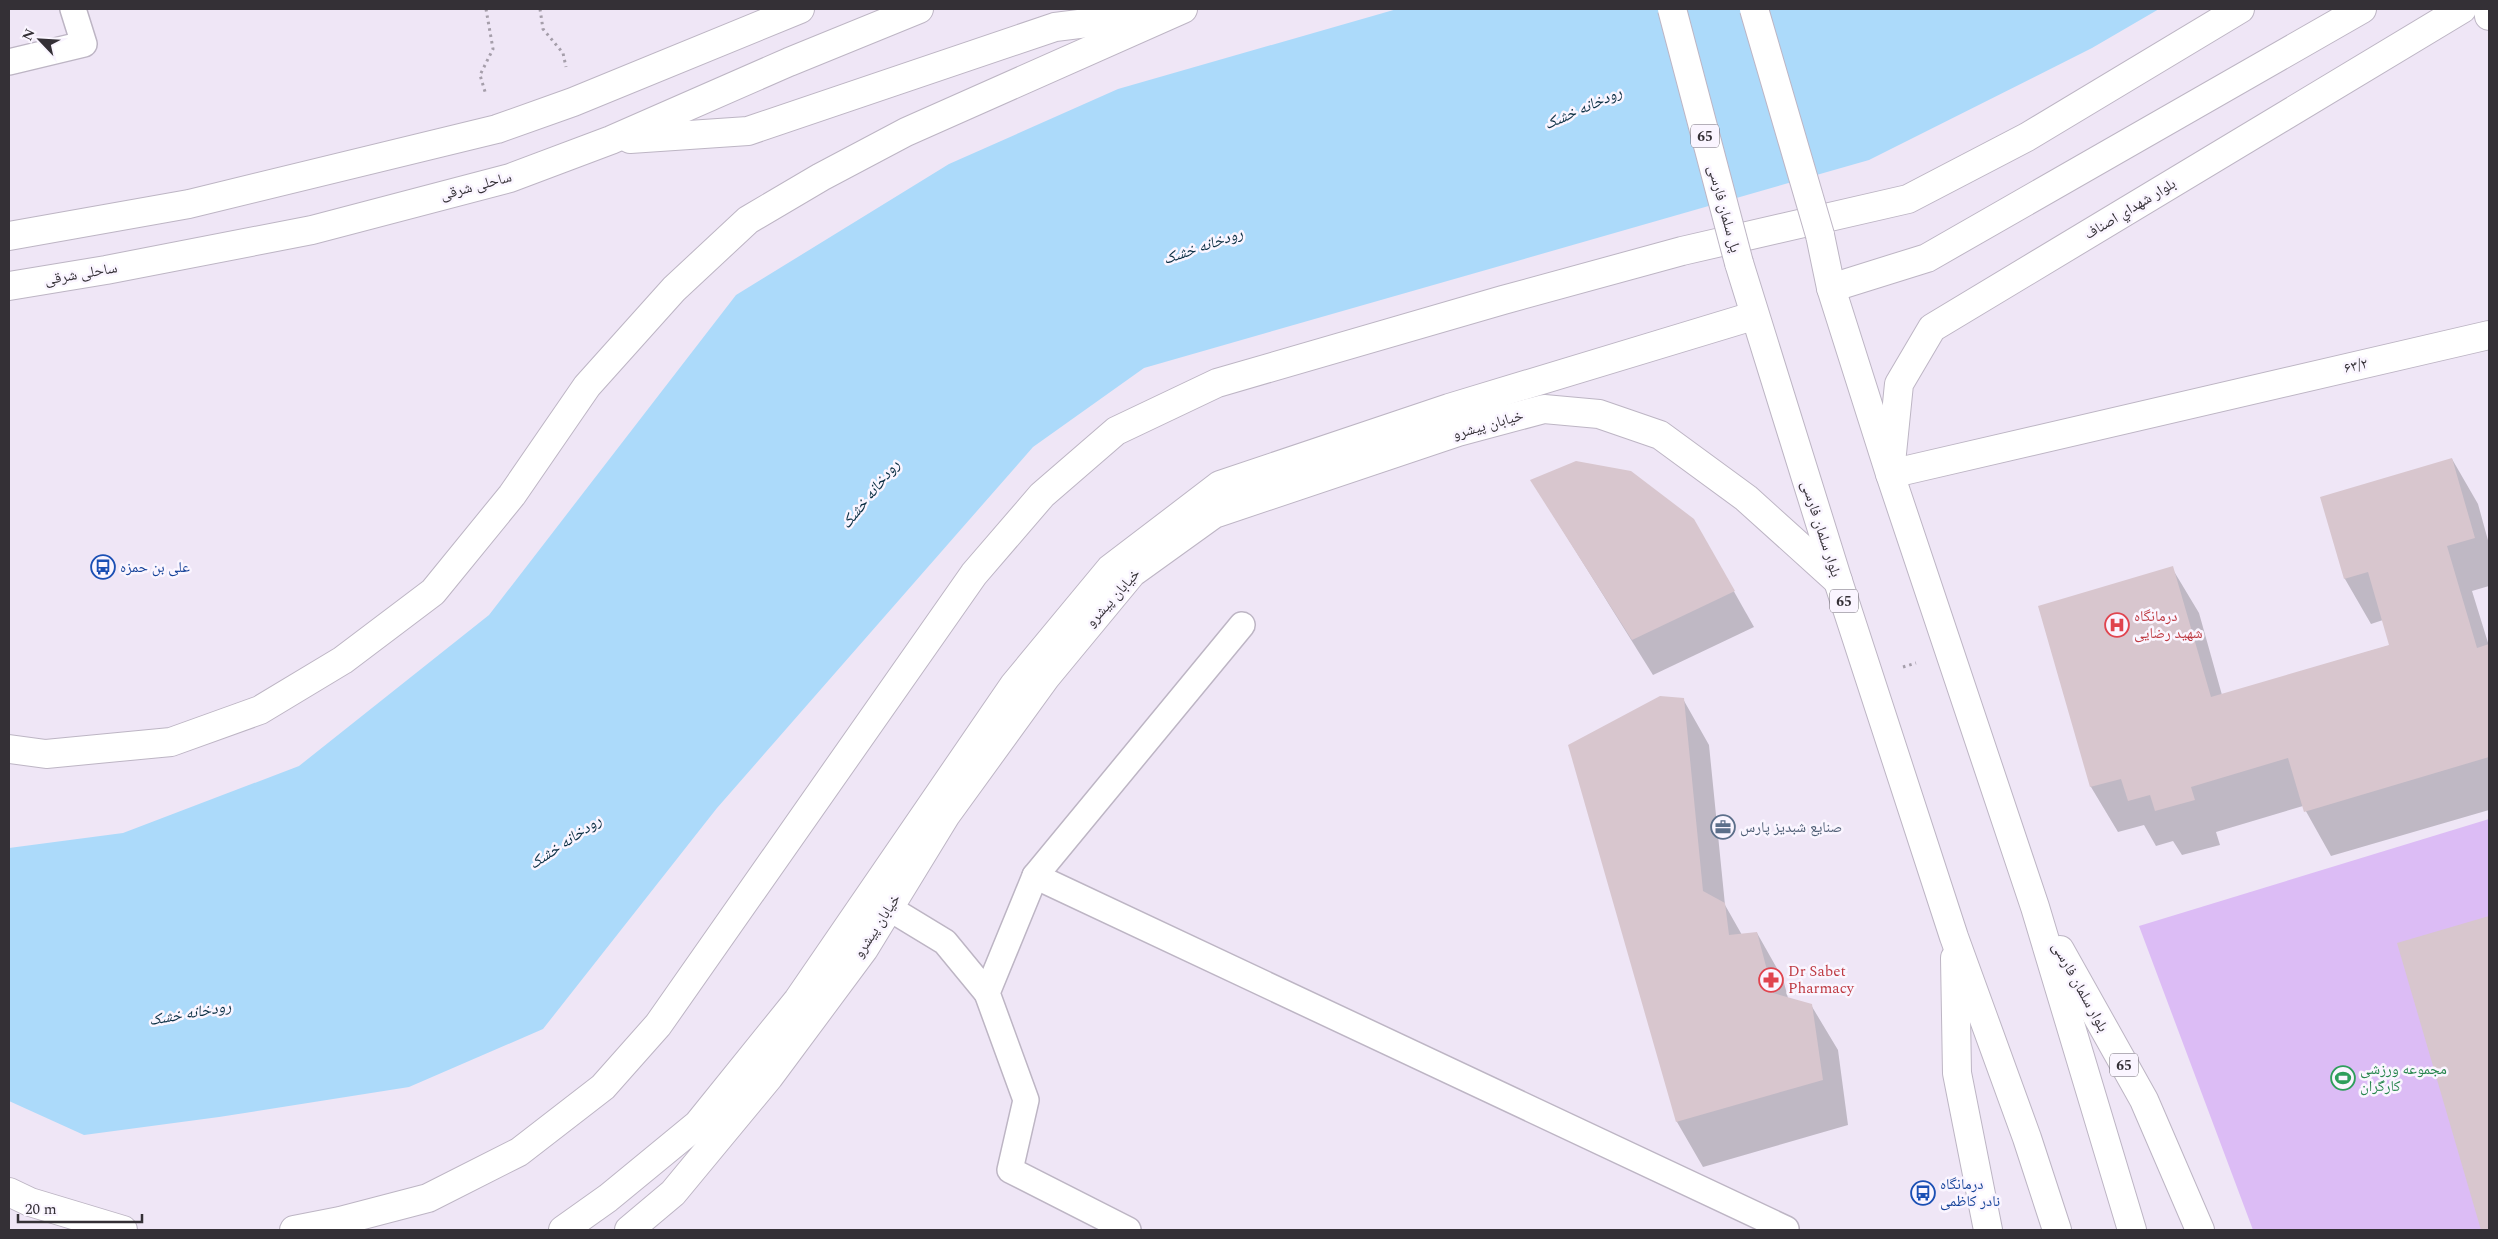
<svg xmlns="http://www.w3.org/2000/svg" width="2498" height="1239" viewBox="0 0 2498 1239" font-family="Spectral,'Noto Naskh Arabic',serif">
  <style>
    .green { fill: #dcbcf5 }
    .water { fill: #acdafa }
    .shadow { fill: #0003 }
    .building { fill: #d8c6ce }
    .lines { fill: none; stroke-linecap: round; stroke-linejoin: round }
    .service-casing { stroke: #bdb5c4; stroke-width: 28 }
    .minor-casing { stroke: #bdb5c4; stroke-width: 30 }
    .secondary-casing { stroke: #bdb5c4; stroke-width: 30 }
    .primary-casing { stroke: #bdb5c4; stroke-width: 30 }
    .path { stroke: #a59eaa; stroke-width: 3; stroke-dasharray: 2.5 4; stroke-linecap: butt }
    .service { stroke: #fff; stroke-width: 25 }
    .minor { stroke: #fff; stroke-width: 28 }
    .secondary { stroke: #fff; stroke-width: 28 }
    .primary { stroke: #fff; stroke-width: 28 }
    .primary-bridge-casing { stroke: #bdb5c4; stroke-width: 30; stroke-linecap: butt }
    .primary-bridge { stroke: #fff; stroke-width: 28 }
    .labels { text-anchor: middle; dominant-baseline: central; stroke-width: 5; stroke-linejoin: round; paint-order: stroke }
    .shield { fill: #faf5ff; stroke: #6f6b72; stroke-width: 1 }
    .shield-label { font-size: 14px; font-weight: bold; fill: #343036 }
    .street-label { font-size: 15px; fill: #343036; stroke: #faf5ff }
    .transit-label { font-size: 15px; fill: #164399; stroke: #faf5ff; text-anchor: start }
    .health-label { font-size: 15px; fill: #be3a42; stroke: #faf5ff; text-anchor: start }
    .service-label { font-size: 15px; fill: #4e5e75; stroke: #faf5ff; text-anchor: start }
    .leisure-label { font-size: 15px; fill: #27864d; stroke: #faf5ff; text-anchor: start }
    .water-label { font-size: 16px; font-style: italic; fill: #0b2f44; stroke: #faf5ff }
  </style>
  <rect width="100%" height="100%" fill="#efe6f6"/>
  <path class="green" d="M 2489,819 L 2489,1230 L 2253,1230 L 2139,926 Z"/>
  <path class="water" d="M 1397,9 L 2159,9 L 2092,48 L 1869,160 L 1144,368 L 1033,447 L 717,808 L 543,1029 L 409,1087 L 219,1117 L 84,1135 L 9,1101 L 9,848 L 123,833 L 299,766 L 489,615 L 736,295 L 949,164 L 1118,89 Z"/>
  <g class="shadow">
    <path d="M 2452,459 L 2478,504 L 2489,544 L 2489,586 L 2472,591 L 2489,646 L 2489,810 L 2331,856 L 2303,806 L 2216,832 L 2220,845 L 2182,855 L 2173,841 L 2156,846 L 2144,825 L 2118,832 L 2091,787 L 2039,607 L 2172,568 L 2199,613 L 2222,695 L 2391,645 L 2383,620 L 2371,624 L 2345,579 L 2322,498 Z"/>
    <path d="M 1532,481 L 1693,519 L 1754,627 L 1653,675 Z"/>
    <path d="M 1683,699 L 1709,745 L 1725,905 L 1742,935 L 1757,933 L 1783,979 L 1788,998 L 1811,1005 L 1838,1050 L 1848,1125 L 1703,1167 L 1677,1122 L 1570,746 Z"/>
    <path d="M 2489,917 L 2489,1230 L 2482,1230 L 2399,944 Z"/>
  </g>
  <g class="building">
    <path d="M 2452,458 L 2475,538 L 2447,546 L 2477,648 L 2489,644 L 2489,757 L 2304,812 L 2288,758 L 2191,787 L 2195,800 L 2155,811 L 2150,795 L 2128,801 L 2121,779 L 2090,787 L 2038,606 L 2173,566 L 2211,697 L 2389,645 L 2368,572 L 2344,579 L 2320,497 Z"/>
    <path d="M 1576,461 L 1631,471 L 1694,519 L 1735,591 L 1632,640 L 1530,480 Z"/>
    <path d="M 1660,696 L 1684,698 L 1703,891 L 1725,903 L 1729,935 L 1757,932 L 1773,993 L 1812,1004 L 1823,1080 L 1676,1122 L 1568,745 Z"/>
    <path d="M 2489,916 L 2489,1230 L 2481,1230 L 2397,943 Z"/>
  </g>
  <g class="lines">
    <g class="service-casing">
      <g id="service">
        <path d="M 9,62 L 84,44 L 73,9"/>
        <path d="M 1035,876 L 1786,1229"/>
        <path d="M 889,908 L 945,942 L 987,993"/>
        <path d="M 1128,1230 L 1010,1170 L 1026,1100 L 987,993 L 1035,876 L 1242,625"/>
      </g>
    </g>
    <g class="minor-casing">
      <g id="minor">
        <path d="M 2488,9 L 2489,16"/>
        <path d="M 1890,474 L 2489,335"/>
      </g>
    </g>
    <g class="secondary-casing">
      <g id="secondary">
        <path d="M 630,139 L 748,131 L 1055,27 L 1143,16"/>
        <path d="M 9,236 L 189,204 L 497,129 L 573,102 L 800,9"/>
        <path d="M 9,286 L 106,270 L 312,230 L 510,178 L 611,140 L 789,62 L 919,9"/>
        <path d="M 9,749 L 46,754 L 171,742 L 260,710 L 343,660 L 433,592 L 512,495 L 587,386 L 674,289 L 748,220 L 821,177 L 906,132 L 1183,9"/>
        <path d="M 9,1192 L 30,1202 L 123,1230"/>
        <path d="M 294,1230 L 340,1221 L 428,1198 L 519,1152 L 603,1087 L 658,1025 L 974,574 L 1042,495 L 1116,431 L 1217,383 L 1503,300 L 1682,251 L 1908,199 L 2027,137 L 2240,9"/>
        <path d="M 563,1230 L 608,1198 L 698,1124 L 798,1000 L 1014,685 L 1110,569 L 1220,485 L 1449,408 L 1753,316"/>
        <path d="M 629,1230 L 673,1193 L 769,1077 L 864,949 L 946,815 L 1046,677 L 1132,573 L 1214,514 L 1458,432 L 1544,409 L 1599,414 L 1660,435 L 1746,498 L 1838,581"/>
      </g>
    </g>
    <g class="primary-casing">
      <g id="primary">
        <path d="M 1820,235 L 1831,288 L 1890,474 L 2035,907 L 2132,1230"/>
        <path d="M 1739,263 L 1838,581 L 1954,937 L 2027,1138 L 2057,1230"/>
        <path d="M 1831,288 L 1927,258 L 2362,9"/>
        <path d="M 1891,463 L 1899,384 L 1932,328 L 2462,9"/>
        <path d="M 2060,950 L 2144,1100 L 2200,1230"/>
        <path d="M 1955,958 L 1957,1073 L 1988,1230"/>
      </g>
    </g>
    <g class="path">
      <path d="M 486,9 L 493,49 L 480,75 L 486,95"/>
      <path d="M 540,9 L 543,29 L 563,53 L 566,67"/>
      <path d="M 1903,667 L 1916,663"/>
    </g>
    <use href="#service" class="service"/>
    <use href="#minor" class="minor"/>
    <use href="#secondary" class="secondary"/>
    <use href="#primary" class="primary"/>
    <g class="primary-bridge-casing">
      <g id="primary-bridge">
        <path d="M 1672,9 L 1739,263"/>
        <path d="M 1754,9 L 1820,235"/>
      </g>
    </g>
    <use href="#primary-bridge" class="primary-bridge"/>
  </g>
  <defs>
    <g id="bus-ring" transform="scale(1.25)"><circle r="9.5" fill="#faf5ff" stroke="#1a4fb4" stroke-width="1.5"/><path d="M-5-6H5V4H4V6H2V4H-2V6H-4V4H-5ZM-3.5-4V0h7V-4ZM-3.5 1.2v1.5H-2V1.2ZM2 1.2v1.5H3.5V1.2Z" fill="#1a4fb4"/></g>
    <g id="hospital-ring" transform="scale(1.25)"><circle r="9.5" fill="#faf5ff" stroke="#e0444e" stroke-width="1.5"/><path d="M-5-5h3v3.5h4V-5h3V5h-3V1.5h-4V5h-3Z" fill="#e0444e"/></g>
    <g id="office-ring" transform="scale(1.25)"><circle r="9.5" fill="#faf5ff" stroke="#5c6f8a" stroke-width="1.5"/><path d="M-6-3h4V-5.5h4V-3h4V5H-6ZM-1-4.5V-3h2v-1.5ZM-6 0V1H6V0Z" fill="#5c6f8a"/></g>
    <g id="pharmacy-ring" transform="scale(1.25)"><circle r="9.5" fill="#faf5ff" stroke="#e0444e" stroke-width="1.5"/><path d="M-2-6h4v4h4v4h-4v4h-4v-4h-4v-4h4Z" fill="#e0444e"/></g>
    <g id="stadium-ring" transform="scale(1.25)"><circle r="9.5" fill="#faf5ff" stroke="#2e9e5b" stroke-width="1.5"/><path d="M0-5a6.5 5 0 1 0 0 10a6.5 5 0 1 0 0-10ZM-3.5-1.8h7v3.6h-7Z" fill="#2e9e5b"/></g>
  </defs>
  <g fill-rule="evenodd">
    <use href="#bus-ring" x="103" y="567"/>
    <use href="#hospital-ring" x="2117" y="625"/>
    <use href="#office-ring" x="1723" y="827"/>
    <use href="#pharmacy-ring" x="1771" y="980"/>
    <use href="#stadium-ring" x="2343" y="1078"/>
    <use href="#bus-ring" x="1923" y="1193"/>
  </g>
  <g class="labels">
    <g class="shield">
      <rect x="1691" y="124.5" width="28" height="23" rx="4"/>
      <rect x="1830" y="589.5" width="28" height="23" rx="4"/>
      <rect x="2110" y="1053.5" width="28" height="23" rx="4"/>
    </g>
    <g class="shield-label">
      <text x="1705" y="136">65</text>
      <text x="1844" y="601">65</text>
      <text x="2124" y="1065">65</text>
    </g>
    <g class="street-label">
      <text transform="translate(476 186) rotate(-15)">ساحلی شرقی</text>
      <text transform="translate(1724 209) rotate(75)">پل سلمان فارسی</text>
      <text transform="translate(2130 209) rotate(-31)">بلوار شهداي اصناف</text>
      <text transform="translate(81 274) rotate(-10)">ساحلی شرقی</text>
      <text transform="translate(2356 366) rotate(-13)">۶۳/۲</text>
      <text transform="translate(1488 425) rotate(-16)">خیابان پیشرو</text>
      <text transform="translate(1821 529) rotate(72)">بلوار سلمان فارسی</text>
      <text transform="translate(1113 598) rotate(-48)">خیابان پیشرو</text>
      <text transform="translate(877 926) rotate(-57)">خیابان پیشرو</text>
      <text transform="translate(2080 987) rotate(61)">بلوار سلمان فارسی</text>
    </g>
    <g class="transit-label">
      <text x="120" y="567">علی بن حمزه</text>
      <text x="1940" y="1184">درمانگاه<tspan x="1940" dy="17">نادر کاظمی</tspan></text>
    </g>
    <g class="health-label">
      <text x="2134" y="616">درمانگاه<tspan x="2134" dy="17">شهید رضایی</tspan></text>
      <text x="1788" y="971">Dr Sabet<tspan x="1788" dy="17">Pharmacy</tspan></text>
    </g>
    <g class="service-label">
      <text x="1740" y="827">صنایع شبدیز پارس</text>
    </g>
    <g class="leisure-label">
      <text x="2360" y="1069">مجموعه ورزشی<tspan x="2360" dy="17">کارگران</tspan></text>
    </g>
    <g class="water-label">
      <text transform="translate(1583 108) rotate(-24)">رودخانه خشک</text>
      <text transform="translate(1203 246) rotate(-19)">رودخانه خشک</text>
      <text transform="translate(870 494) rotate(-51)">رودخانه خشک</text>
      <text transform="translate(565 842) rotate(-34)">رودخانه خشک</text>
      <text transform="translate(190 1013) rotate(-10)">رودخانه خشک</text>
    </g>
  </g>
  <rect width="2498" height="1239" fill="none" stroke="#343036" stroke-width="20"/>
  <g transform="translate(40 40) rotate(295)" stroke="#faf5ff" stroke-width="4" paint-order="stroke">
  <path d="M0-4L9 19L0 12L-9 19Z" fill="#343036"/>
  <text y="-8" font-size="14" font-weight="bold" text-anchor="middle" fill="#343036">N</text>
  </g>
  <path d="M18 1214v8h124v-8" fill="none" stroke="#343036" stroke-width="2.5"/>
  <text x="25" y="1214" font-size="15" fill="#343036" stroke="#faf5ff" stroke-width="4" paint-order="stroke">20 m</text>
</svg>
